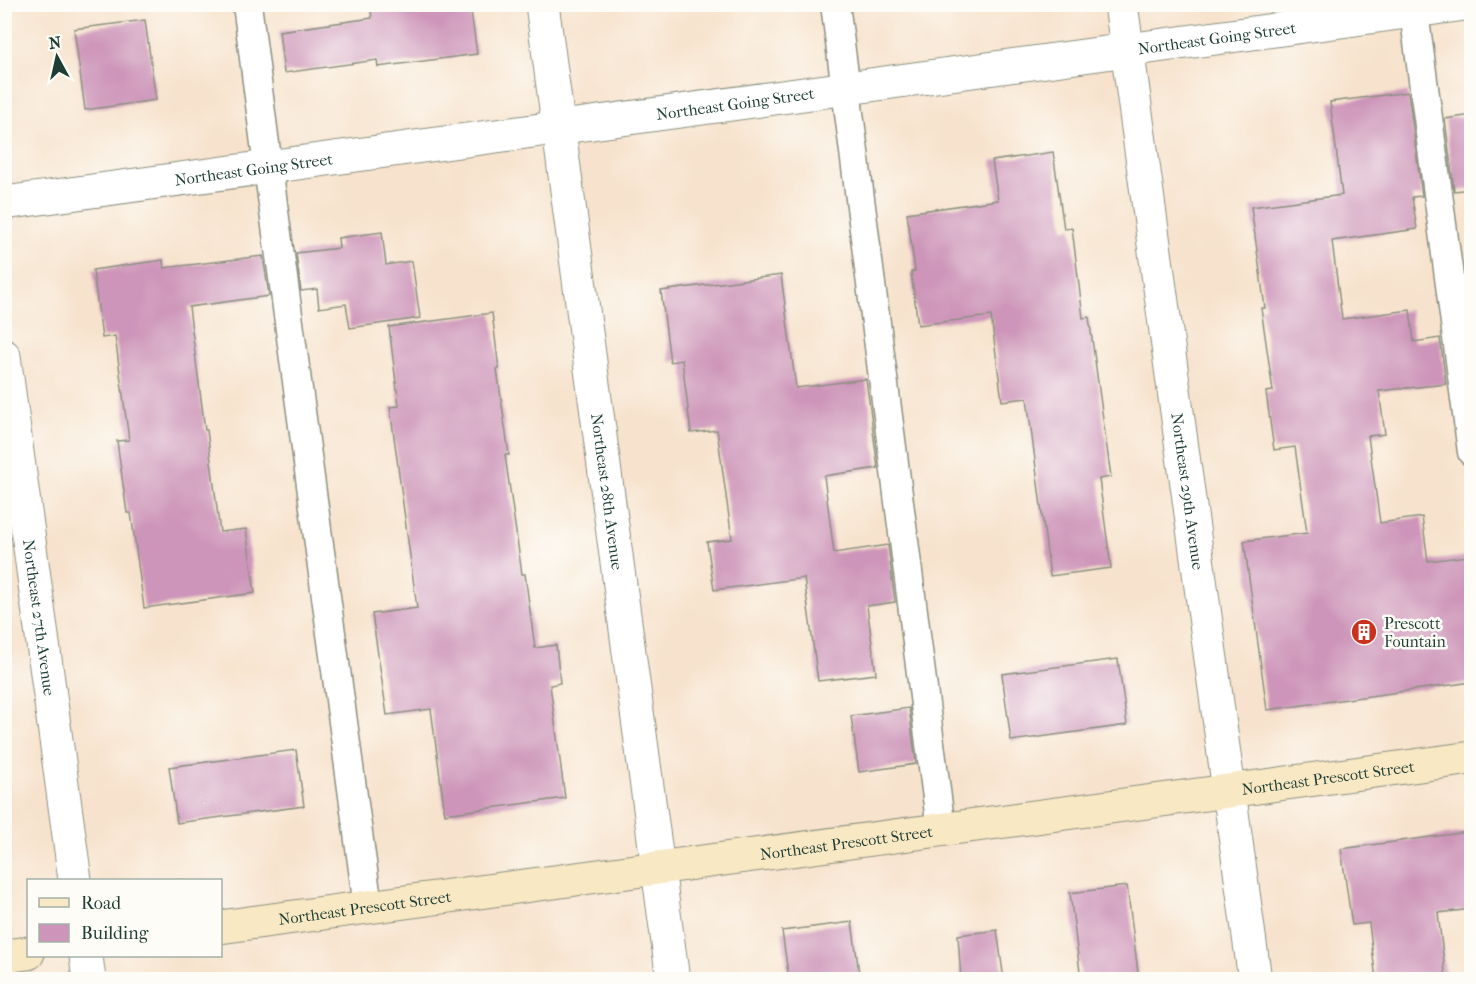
<svg xmlns="http://www.w3.org/2000/svg" width="1476" height="984" viewBox="0 0 1476 984" font-family="'IM FELL French Canon',serif">
  <style>
    .building { fill: #cd95b9 }
    .lines { fill: none; stroke-linecap: round; stroke-linejoin: round }
    .lane-casing { stroke: #8b9080; stroke-width: 31 }
    .street-casing { stroke: #8b9080; stroke-width: 35 }
    .secondary-casing { stroke: #8b9080; stroke-width: 35 }
    .lane { stroke: #fff; stroke-width: 28 }
    .street { stroke: #fff; stroke-width: 33 }
    .secondary { stroke: #f8e8c3; stroke-width: 33 }
    .labels { text-anchor: middle; dominant-baseline: central; stroke-width: 5; stroke-linejoin: round; paint-order: stroke }
    .street-label { font-size: 16px; fill: #1f3d34; stroke: #fdfcf7 }
    .poi-label { font-size: 16px; fill: #1f3d34; stroke: #fdfcf7; text-anchor: start }
  </style>
  <rect width="100%" height="100%" fill="#fdfcf7"/>
  <filter id="ink" filterUnits="userSpaceOnUse"><feTurbulence type="fractalNoise" baseFrequency=".0167" numOctaves="2"/><feDisplacementMap in="SourceGraphic" scale="12" xChannelSelector="R" yChannelSelector="G"/><feConvolveMatrix kernelMatrix="1 2 1 2 8 2 1 2 1" color-interpolation-filters="sRGB"/></filter>
  <filter id="wash" filterUnits="userSpaceOnUse"><feTurbulence type="fractalNoise" baseFrequency=".008" numOctaves="4" result="noise"/><feDisplacementMap in="SourceGraphic" scale="24" xChannelSelector="R" yChannelSelector="G"/><feGaussianBlur stdDeviation="1.35" result="paint"/><feColorMatrix in="noise" values="0 0 0 0 0 0 0 0 0 0 0 0 0 0 0 0 0 1.4 0 .05"/><feComposite in="paint" operator="in"/></filter>
  <g filter="url(#wash)">
    <rect width="100%" height="100%" fill="#f7e3cd"/>
    <g id="blocks">
      <g class="building">
        <path d="M 370,4 L 470,4 L 477,54 L 378,67 L 377,60 L 284,73 L 279,31 L 372,18 Z"/>
        <path d="M 145,20 L 156,100 L 85,110 L 74,29 Z"/>
        <path d="M 1408,92 L 1422,196 L 1412,197 L 1417,229 L 1332,241 L 1342,319 L 1410,310 L 1414,342 L 1440,338 L 1446,384 L 1379,391 L 1385,434 L 1368,436 L 1380,523 L 1422,517 L 1428,561 L 1468,556 L 1472,582 L 1472,682 L 1267,710 L 1244,541 L 1307,533 L 1295,447 L 1274,450 L 1266,392 L 1273,391 L 1261,308 L 1265,308 L 1251,207 L 1342,195 L 1330,102 Z"/>
        <path d="M 1472,115 L 1472,189 L 1454,191 L 1445,119 Z"/>
        <path d="M 1053,152 L 1064,229 L 1072,228 L 1083,318 L 1089,317 L 1111,477 L 1099,479 L 1111,568 L 1050,576 L 1027,398 L 1002,401 L 991,316 L 918,325 L 911,272 L 915,271 L 907,213 L 998,200 L 992,161 Z"/>
        <path d="M 382,232 L 386,265 L 412,261 L 420,318 L 350,328 L 346,304 L 319,308 L 317,289 L 301,291 L 296,253 L 339,248 L 338,238 Z"/>
        <path d="M 263,256 L 269,296 L 189,307 L 205,430 L 207,430 L 220,532 L 246,529 L 255,593 L 144,608 L 131,513 L 127,513 L 117,441 L 129,440 L 115,336 L 102,338 L 93,270 L 163,260 L 164,268 Z"/>
        <path d="M 781,275 L 796,388 L 866,379 L 878,468 L 824,476 L 834,553 L 888,545 L 895,602 L 867,606 L 876,674 L 818,681 L 804,578 L 714,590 L 707,542 L 732,539 L 717,430 L 691,433 L 682,360 L 670,362 L 661,291 Z"/>
        <path d="M 492,313 L 499,369 L 497,369 L 509,455 L 505,455 L 522,574 L 525,574 L 535,648 L 556,645 L 560,683 L 550,685 L 565,798 L 445,814 L 431,709 L 387,715 L 372,614 L 417,608 L 390,407 L 399,406 L 389,327 Z"/>
        <path d="M 1118,659 L 1127,725 L 1011,741 L 1002,674 Z"/>
        <path d="M 909,708 L 916,764 L 859,772 L 851,716 Z"/>
        <path d="M 296,750 L 304,806 L 177,823 L 169,767 Z"/>
        <path d="M 1468,832 L 1472,859 L 1472,909 L 1438,913 L 1446,980 L 1376,980 L 1369,923 L 1352,925 L 1341,849 Z"/>
        <path d="M 1127,886 L 1139,980 L 1081,980 L 1070,893 Z"/>
        <path d="M 852,922 L 860,980 L 789,980 L 782,931 Z"/>
        <path d="M 997,930 L 1004,980 L 961,980 L 958,935 Z"/>
      </g>
    </g>
  </g>
  <g filter="url(#ink)">
    <use href="#blocks" fill-opacity="0" stroke="#8b9080" stroke-width="1.5"/>
    <g class="lines">
      <g class="lane-casing">
        <g id="lane">
          <path d="M 247,4 L 268,167 L 368,907"/>
          <path d="M 835,4 L 941,829"/>
          <path d="M 1413,4 L 1472,452"/>
        </g>
      </g>
      <g class="street-casing">
        <g id="street">
          <path id="s1" d="M 542,4 L 673,980"/>
          <path id="s2" d="M 1121,4 L 1255,980"/>
          <path id="s3" d="M 4,203 L 1465,4"/>
          <path id="s4" d="M 4,356 L 75,880"/>
          <path d="M 86,956 L 89,980"/>
        </g>
      </g>
      <g class="secondary-casing">
        <g id="secondary">
          <path id="s5" d="M 220,927 L 1472,758"/>
          <path d="M 4,956 L 28,953"/>
        </g>
      </g>
      <use href="#lane" class="lane"/>
      <use href="#street" class="street"/>
      <use href="#secondary" class="secondary"/>
    </g>
  </g>
  <defs>
    <g id="building-disc" transform="scale(1.35)"><circle r="9.5" fill="#c8321e" stroke="#fdfcf7"/><path d="M-4-6H4V6H1V3H-1V6H-4ZM-2.5-4.3h1.7v1.8h-1.7ZM.8-4.3h1.7v1.8H.8ZM-2.5-1h1.7V.8h-1.7ZM.8-1h1.7V.8H.8Z" fill="#fff"/></g>
  </defs>
  <g fill-rule="evenodd">
    <use href="#building-disc" x="1364" y="632"/>
  </g>
  <g class="labels">
    <g class="street-label">
      <text stroke="none"><textPath href="#s3" startOffset="1224">Northeast Going Street</textPath></text>
      <text stroke="none"><textPath href="#s3" startOffset="738">Northeast Going Street</textPath></text>
      <text stroke="none"><textPath href="#s3" startOffset="252">Northeast Going Street</textPath></text>
      <text stroke="none"><textPath href="#s1" startOffset="492">Northeast 28th Avenue</textPath></text>
      <text stroke="none"><textPath href="#s2" startOffset="492">Northeast 29th Avenue</textPath></text>
      <text stroke="none"><textPath href="#s4" startOffset="264">Northeast 27th Avenue</textPath></text>
      <text stroke="none"><textPath href="#s5" startOffset="1118">Northeast Prescott Street</textPath></text>
      <text stroke="none"><textPath href="#s5" startOffset="632">Northeast Prescott Street</textPath></text>
      <text stroke="none"><textPath href="#s5" startOffset="146">Northeast Prescott Street</textPath></text>
    </g>
    <g class="poi-label">
      <text x="1384" y="623">Prescott<tspan x="1384" dy="18">Fountain</tspan></text>
    </g>
  </g>
  <rect width="1476" height="984" fill="none" stroke="#fdfcf7" stroke-width="24"/>
  <rect x="27" y="879" width="195" height="78" fill="#fdfcf7" stroke="#a4b0a9" stroke-width="1.5"/>
  <rect x="39" y="898" width="30" height="9" fill="#f8e8c3" stroke="#a4b0a9" stroke-width="1.5"/>
  <text x="81" y="909" font-size="18" fill="#1f3d34">Road</text>
  <rect x="39" y="924" width="30" height="18" fill="#cd95b9" stroke="#a4b0a9" stroke-width="1.5"/>
  <text x="81" y="939" font-size="18" fill="#1f3d34">Building</text>
  <g transform="translate(57 57) rotate(352)" stroke="#fdfcf7" stroke-width="4.5" paint-order="stroke">
  <path d="M0-4.5L10 22L0 15L-10 22Z" fill="#1f3d34"/>
  <text y="-9" font-size="16" font-weight="bold" text-anchor="middle" fill="#1f3d34">N</text>
  </g>
</svg>
